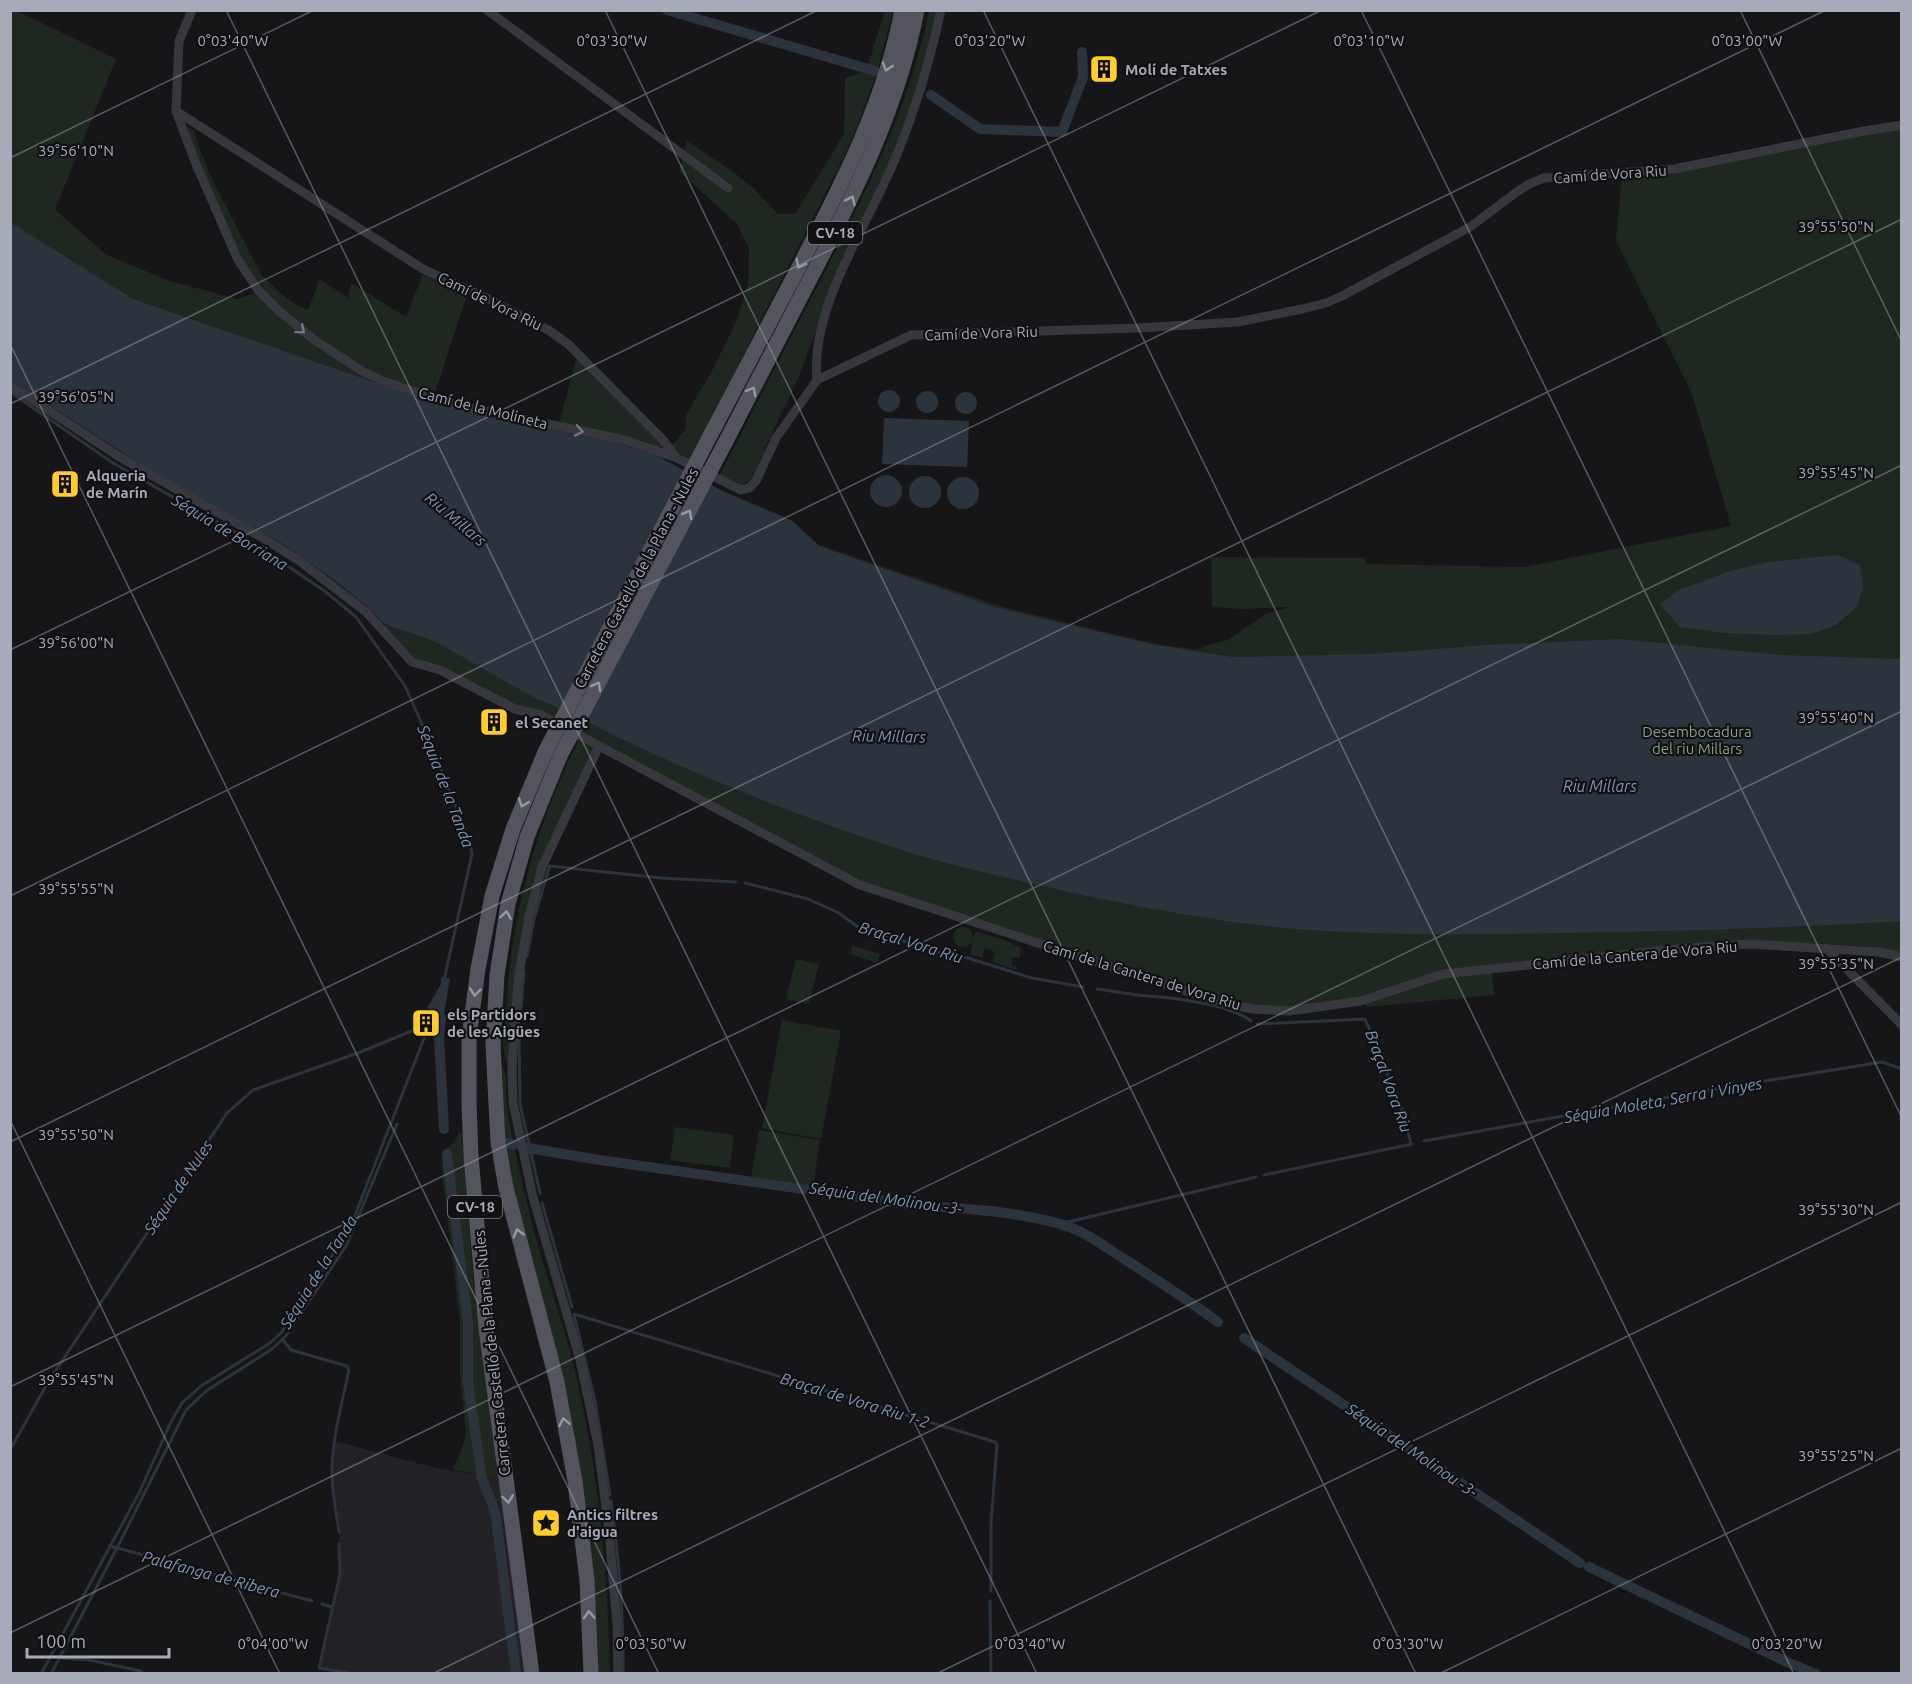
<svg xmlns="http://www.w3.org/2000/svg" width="1912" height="1684" viewBox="0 0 1912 1684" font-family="Ubuntu,sans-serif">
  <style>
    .built { fill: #222226 }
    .green { fill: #1e2720 }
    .water { fill: #2b333d }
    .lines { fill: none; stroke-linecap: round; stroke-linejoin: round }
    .stream { stroke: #2b333d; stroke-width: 3 }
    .canal { stroke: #2b333d; stroke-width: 10 }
    .minor { stroke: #37373e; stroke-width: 9 }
    .primary { stroke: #53545d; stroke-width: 15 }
    .primary-bridge { stroke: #53545d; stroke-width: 15 }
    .oneway { stroke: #969aa7 }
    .oneway2 { stroke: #757782 }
    .ticks { fill: none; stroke: #a7abb9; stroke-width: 1.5; stroke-opacity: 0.45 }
    .labels { text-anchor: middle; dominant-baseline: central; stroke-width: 4.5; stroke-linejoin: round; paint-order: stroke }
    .shield { fill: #111113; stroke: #7a7d87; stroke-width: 1.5 }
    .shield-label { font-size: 14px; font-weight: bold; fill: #a7abb9 }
    .poi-label { font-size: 15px; font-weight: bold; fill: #a7abb9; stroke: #111113; text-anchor: start }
    .street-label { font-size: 15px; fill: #a7abb9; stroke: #111113 }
    .park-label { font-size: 15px; fill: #7da683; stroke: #111113 }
    .water-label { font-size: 16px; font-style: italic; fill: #7c95b7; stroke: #111113 }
    .ticks-label { font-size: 15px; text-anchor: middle; fill: #a7abb9; stroke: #111113; stroke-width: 4.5; stroke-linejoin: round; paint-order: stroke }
  </style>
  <rect width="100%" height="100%" fill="#161618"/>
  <path class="built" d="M 335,1441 L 436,1468 L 500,1479 L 525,1673 L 354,1674 L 319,1668 L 340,1574 L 339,1532 L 333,1494 L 332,1469 Z"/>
  <g class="green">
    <path d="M 10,11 L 17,11 L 116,59 L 55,210 L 107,255 L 170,281 L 238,299 L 257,292 L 361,374 L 376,383 L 416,397 L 502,419 L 617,442 L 657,455 L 717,488 L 792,520 L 819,545 L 1003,607 L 1101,631 L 1157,644 L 1197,650 L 1207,645 L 1228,640 L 1265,614 L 1289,607 L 1241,609 L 1212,607 L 1211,557 L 1364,558 L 1366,564 L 1525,567 L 1731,526 L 1692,394 L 1616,241 L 1622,175 L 1901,127 L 1901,953 L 1881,948 L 1831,944 L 1770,942 L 1443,974 L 1361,1000 L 1310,1007 L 1253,1008 L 875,889 L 513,705 L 415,659 L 369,609 L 294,554 L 119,453 L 11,381 Z"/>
    <path d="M 885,11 L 893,11 L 878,69 L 857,128 L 841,163 L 689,462 L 672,445 L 686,429 L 686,415 L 713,369 L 737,320 L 748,284 L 749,249 L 737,224 L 679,171 L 687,141 L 735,173 L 753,188 L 778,214 L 795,214 L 844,134 L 845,78 L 866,71 Z"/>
    <path d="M 929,11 L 938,11 L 916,94 L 890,161 L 834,282 L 798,379 L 766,446 L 755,475 L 742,486 L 719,476 C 753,411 786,346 820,281 C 865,194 909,107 929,11 Z"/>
    <path d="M 183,123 L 193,130 L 210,175 L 262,276 L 291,302 L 308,310 L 320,279 L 348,298 L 351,283 L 406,317 L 423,274 L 467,295 L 434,396 L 384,380 L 315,338 L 260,288 L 240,259 Z"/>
    <path d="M 577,355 L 674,456 L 559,424 Z"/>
    <path d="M 580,738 L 596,746 L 567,809 L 528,915 L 509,1070 C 508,1065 505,1059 504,1053 C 502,1035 506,1015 507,997 C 513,908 539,817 580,738 Z"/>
    <circle cx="963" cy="937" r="10"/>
    <path d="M 975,931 L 1002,939 L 1021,948 L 1019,958 L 1013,957 L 1011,965 L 1017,967 L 1016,970 L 993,962 L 995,952 L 985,948 L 982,958 L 970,954 Z"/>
    <path d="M 852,945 L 880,954 L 877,963 L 850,954 Z"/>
    <path d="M 796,959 L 819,964 L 809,1004 L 786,999 Z"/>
    <path d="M 1492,969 L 1494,995 L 1367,1007 L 1363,1002 L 1444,975 Z"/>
    <path d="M 782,1020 L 841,1031 L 821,1139 L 762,1128 Z"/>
    <path d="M 499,1066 L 503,1068 C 508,1079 505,1092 507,1104 C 512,1143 522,1182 531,1219 C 543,1268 561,1315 573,1363 C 598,1464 608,1569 610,1673 L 597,1673 L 596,1627 L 505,1146 Z"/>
    <path d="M 675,1127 L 734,1135 L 730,1168 L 670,1160 Z"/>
    <path d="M 759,1130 L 820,1140 L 813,1189 L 751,1179 Z"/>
    <path d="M 459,1133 L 462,1133 L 473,1276 L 500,1479 L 454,1470 L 453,1469 L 461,1451 L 466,1434 L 460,1374 L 460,1321 L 443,1182 L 442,1155 L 455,1140 Z"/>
  </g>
  <g class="water">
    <path d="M 10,222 L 133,299 L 417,397 L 503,420 L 617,443 L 655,455 L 726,493 L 792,521 L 819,546 L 994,607 L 1061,623 L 1151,644 L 1232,657 L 1373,654 L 1486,645 L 1621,639 L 1781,655 L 1901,659 L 1901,921 C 1789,928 1676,931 1563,933 C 1467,935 1370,936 1274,927 C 1190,918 1107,901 1025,882 C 983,872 942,863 902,850 C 814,822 729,788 645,750 C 609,734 574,713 537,699 L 434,641 L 385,624 L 369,608 L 336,581 L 277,540 L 172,484 L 11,380 Z"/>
    <circle cx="889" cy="401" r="11"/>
    <circle cx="927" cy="402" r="11"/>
    <circle cx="966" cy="403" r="11"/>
    <path d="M 884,418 L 969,421 L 967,467 L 882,464 Z"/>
    <circle cx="886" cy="491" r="16"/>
    <circle cx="925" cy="492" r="16"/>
    <circle cx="963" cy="493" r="16"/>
    <path d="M 1838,555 L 1860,565 L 1863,588 L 1857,606 L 1836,625 L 1811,634 L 1778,635 L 1725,633 L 1680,627 L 1660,604 L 1679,590 L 1730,571 L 1768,562 Z"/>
    <path d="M 441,977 L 450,978 L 444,1014 L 444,1031 L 436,1029 L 437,1022 L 422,1017 L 441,984 Z"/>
  </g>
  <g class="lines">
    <g class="stream">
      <path d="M 10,392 L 113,463 L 254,543 L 326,592 L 356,617 L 405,686 L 429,740 L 469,839 L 472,854 L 444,980"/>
      <path d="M 549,866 L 661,878 L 736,882"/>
      <path d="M 745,883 L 808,899 L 839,913 L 858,927 L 945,954 L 968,958 L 1032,978 L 1083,987"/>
      <path d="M 527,956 L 534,919 L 549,868"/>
      <path d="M 1097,989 C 1114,991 1131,995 1148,996 C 1175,998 1229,1004 1251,1021"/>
      <path d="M 520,1019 L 524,972"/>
      <path d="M 1257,1024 L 1365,1019 L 1403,1112 L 1411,1144"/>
      <path d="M 519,1031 L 520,1104 L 540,1193"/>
      <path d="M 1424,1141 L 1697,1092 L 1882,1062 L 1902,1069"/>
      <path d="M 1264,1175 L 1412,1144"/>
      <path d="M 542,1203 L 572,1307"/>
      <path d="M 1052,1221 L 1068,1222 L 1256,1177"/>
      <path d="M 574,1314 L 995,1442 L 997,1445 L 991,1523 L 991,1591"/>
      <path d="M 574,1315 L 595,1401 L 610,1495"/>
      <path d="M 283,1340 L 291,1350 L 347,1366 L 349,1370 C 342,1404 332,1438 332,1472 C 332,1492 336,1512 339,1532"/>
      <path d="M 10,1450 L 48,1382 L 227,1113 L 253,1090 L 358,1053 L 431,1023"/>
      <path d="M 611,1501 C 619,1559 624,1615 623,1674"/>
      <path d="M 339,1544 L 340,1574 L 319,1668 L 354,1674"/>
      <path d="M 110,1546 L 312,1601"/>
      <path d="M 990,1601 L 991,1674"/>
      <path d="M 322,1604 L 332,1607"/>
      <path d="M 60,1658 L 89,1660 L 141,1671 L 143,1674"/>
      <path d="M 41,1674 L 139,1493 L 172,1420 L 182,1403 L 201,1386 L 270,1343 L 281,1333 L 350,1228 L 432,1018"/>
      <path d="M 51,1674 L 117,1548 L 186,1410 L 206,1391 L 272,1349 L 285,1337 L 346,1246 L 397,1124"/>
    </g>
    <g class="canal">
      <path d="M 667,10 L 875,71"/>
      <path d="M 931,95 L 980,129 L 1062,132 L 1083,77 L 1082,52"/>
      <path d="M 441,1017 L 439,1037 L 444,1129"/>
      <path d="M 507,1143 L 514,1145"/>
      <path d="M 528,1148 L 593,1159 L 914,1205 C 961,1208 1028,1212 1072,1228 C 1091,1235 1106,1248 1123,1258 C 1155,1279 1187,1299 1218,1322"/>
      <path d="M 447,1154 L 468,1323 L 468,1383 L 482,1479 L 492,1503 L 496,1518 L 516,1674"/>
      <path d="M 1244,1338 L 1580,1563"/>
      <path d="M 1589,1567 L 1787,1662 L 1816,1674"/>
    </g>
    <g class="minor">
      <path d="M 192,10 L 179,41 L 176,111 L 196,164 L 238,260 L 258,290 L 279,311 L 313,339 L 362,371 L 383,381 L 448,403 L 625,440 L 677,458 L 741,490 L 749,488 L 756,481 L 776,438 L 817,380 L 911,335 L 1137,328 L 1238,322 L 1302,309 L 1326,303 L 1342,296 L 1470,227 L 1518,191 L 1529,184 L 1544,178 L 1674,169 L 1864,131 L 1902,125"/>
      <path d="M 487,10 L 728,188"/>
      <path d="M 176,111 L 423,269 L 489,299 L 550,331 L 568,344 L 663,440 L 677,458"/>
      <path d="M 817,380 C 810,306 868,226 895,159 C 915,111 930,61 941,10"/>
      <path d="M 10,385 L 118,456 L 268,541 L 298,560 L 366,612 L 412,662 L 440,670 L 515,709 L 541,715 L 860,885 L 1223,1003 L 1253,1009 L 1289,1011 L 1361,1001 L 1443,974 L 1687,948 L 1752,944 L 1879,952 L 1902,957"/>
      <path d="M 599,746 L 542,867 L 529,916 L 518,980 L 512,1069 L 513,1103 L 533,1197 L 580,1360 L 598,1445 L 609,1531 L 617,1625 L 618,1674"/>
      <path d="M 1826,948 L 1902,1025"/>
    </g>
    <g class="primary">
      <path d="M 710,436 C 740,379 770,322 800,265 C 842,184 885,101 902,10"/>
      <path d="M 725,443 C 753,389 781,335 809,281 C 854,195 899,106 917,10"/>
      <path d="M 560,756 L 527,837 L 508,904 L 497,975 L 493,1045 L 498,1142 L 506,1188 L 557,1382 L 575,1481 L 587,1580 L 591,1674"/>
      <path d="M 532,1674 L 486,1328 L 471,1156 L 469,1104 L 469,1037 L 478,969 L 492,896 L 513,829 L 546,750"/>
    </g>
    <g class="primary-bridge">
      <path d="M 546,750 L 710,436"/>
      <path d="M 560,756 L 725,443"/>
    </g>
  </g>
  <defs><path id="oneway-chevron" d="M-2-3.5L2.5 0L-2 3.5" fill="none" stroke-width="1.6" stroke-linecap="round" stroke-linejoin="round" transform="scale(1.5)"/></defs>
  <g class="oneway">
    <use href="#oneway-chevron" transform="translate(887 67) rotate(107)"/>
    <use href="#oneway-chevron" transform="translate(851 200) rotate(-65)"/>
    <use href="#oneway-chevron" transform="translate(800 264) rotate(118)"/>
    <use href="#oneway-chevron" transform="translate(752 391) rotate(-62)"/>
    <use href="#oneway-chevron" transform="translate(688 514) rotate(-62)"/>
    <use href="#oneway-chevron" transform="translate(597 686) rotate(-62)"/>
    <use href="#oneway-chevron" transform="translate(523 803) rotate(111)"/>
    <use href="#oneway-chevron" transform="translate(506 915) rotate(-81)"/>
    <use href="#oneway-chevron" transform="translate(475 992) rotate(97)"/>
    <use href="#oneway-chevron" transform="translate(518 1233) rotate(-105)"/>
    <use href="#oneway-chevron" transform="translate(564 1422) rotate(-101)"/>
    <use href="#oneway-chevron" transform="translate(508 1499) rotate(82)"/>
    <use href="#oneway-chevron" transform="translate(589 1615) rotate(-93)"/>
  </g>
  <g class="oneway2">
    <use href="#oneway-chevron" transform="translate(301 330) rotate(40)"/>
    <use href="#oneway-chevron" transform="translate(579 431) rotate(11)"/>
  </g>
  <path class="ticks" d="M 226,10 L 1037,1674M 605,10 L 1416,1674M 983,10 L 1794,1674M 1361,10 L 1902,1118M 1740,10 L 1902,342M 10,158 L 314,10M 10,344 L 659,1674M 10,404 L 818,10M 10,650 L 1322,10M 10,896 L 1826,10M 10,1120 L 280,1674M 10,1142 L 1902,219M 10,1387 L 1902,465M 10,1633 L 1902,711M 432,1674 L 1902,957M 936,1674 L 1902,1202M 1439,1674 L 1902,1448"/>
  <defs>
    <g id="building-square" transform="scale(1.5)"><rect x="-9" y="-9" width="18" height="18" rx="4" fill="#ffcd28" stroke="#111113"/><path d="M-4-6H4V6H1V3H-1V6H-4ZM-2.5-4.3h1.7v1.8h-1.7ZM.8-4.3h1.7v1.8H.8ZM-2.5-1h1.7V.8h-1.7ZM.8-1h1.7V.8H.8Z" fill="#111"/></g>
    <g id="sight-square" transform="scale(1.5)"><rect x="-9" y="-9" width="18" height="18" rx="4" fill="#ffcd28" stroke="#111113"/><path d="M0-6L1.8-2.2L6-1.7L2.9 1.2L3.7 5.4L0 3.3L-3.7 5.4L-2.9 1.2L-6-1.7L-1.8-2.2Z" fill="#111"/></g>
  </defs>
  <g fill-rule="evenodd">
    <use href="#building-square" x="1104" y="69"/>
    <use href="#building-square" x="65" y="484"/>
    <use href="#building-square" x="494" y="722"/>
    <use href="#building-square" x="426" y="1023"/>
    <use href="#sight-square" x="546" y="1523"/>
  </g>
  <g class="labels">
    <g class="shield">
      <rect x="808" y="222" width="54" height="22" rx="4.5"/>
      <rect x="448" y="1196" width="54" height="22" rx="4.5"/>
    </g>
    <g class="shield-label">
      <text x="835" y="233">CV-18</text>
      <text x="475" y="1207">CV-18</text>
    </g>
    <g class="poi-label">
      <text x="1125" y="69">Molí de Tatxes</text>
      <text x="86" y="475">Alqueria<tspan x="86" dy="17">de Marín</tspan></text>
      <text x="515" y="722">el Secanet</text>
      <text x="447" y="1014">els Partidors<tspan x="447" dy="17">de les Aigües</tspan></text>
      <text x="567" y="1514">Antics filtres<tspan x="567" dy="17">d'aigua</tspan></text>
    </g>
    <g class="street-label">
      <text transform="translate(1610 174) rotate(-4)">Camí de Vora Riu</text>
      <text transform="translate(490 301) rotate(26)">Camí de Vora Riu</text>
      <text transform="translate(981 333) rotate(-2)">Camí de Vora Riu</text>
      <text transform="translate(483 408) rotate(14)">Camí de la Molineta</text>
      <text transform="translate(636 578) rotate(-62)">Carretera Castelló de la Plana - Nules</text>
      <text transform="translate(1635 955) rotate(-5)">Camí de la Cantera de Vora Riu</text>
      <text transform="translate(1142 975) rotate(17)">Camí de la Cantera de Vora Riu</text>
      <text transform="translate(492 1353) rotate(-96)">Carretera Castelló de la Plana - Nules</text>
    </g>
    <g class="park-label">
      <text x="1697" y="731">Desembocadura<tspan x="1697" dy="17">del riu Millars</tspan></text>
    </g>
    <g class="water-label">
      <text transform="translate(456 519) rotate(40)">Riu Millars</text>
      <text transform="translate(230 532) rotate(31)">Séquia de Borriana</text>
      <text transform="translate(889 736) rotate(1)">Riu Millars</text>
      <text transform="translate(446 786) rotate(69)">Séquia de la Tanda</text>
      <text x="1600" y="786">Riu Millars</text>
      <text transform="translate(911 942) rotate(17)">Braçal Vora Riu</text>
      <text transform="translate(1389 1081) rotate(70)">Braçal Vora Riu</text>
      <text transform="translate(1663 1100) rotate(-10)">Séquia Moleta, Serra i Vinyes</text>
      <text transform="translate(178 1187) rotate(-56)">Séquia de Nules</text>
      <text transform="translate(886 1198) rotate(8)">Séquia del Molinou -3-</text>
      <text transform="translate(318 1272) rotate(-58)">Séquia de la Tanda</text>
      <text transform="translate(855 1400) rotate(17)">Braçal de Vora Riu 1-2</text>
      <text transform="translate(1412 1450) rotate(34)">Séquia del Molinou -3-</text>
      <text transform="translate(211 1574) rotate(15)">Palafanga de Ribera</text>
    </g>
  </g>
  <g class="ticks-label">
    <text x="233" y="46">0°03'40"W</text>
    <text x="612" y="46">0°03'30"W</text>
    <text x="990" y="46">0°03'20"W</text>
    <text x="1369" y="46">0°03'10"W</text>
    <text x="1747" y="46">0°03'00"W</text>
    <text x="76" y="156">39°56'10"N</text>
    <text x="1836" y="232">39°55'50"N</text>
    <text x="76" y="402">39°56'05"N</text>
    <text x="1836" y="478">39°55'45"N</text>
    <text x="76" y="648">39°56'00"N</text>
    <text x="1836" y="723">39°55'40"N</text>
    <text x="76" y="894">39°55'55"N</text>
    <text x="1836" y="969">39°55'35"N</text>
    <text x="76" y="1140">39°55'50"N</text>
    <text x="1836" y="1215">39°55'30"N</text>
    <text x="76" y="1385">39°55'45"N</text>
    <text x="1836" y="1461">39°55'25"N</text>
    <text x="273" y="1649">0°04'00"W</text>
    <text x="651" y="1649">0°03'50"W</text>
    <text x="1030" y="1649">0°03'40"W</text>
    <text x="1408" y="1649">0°03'30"W</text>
    <text x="1787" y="1649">0°03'20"W</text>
  </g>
  <rect width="1912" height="1684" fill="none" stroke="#a7abb9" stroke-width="24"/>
  <path d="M27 1648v9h142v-9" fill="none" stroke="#a7abb9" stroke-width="3"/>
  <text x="36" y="1648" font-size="18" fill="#a7abb9" stroke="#111113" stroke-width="4.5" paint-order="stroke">100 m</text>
</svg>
